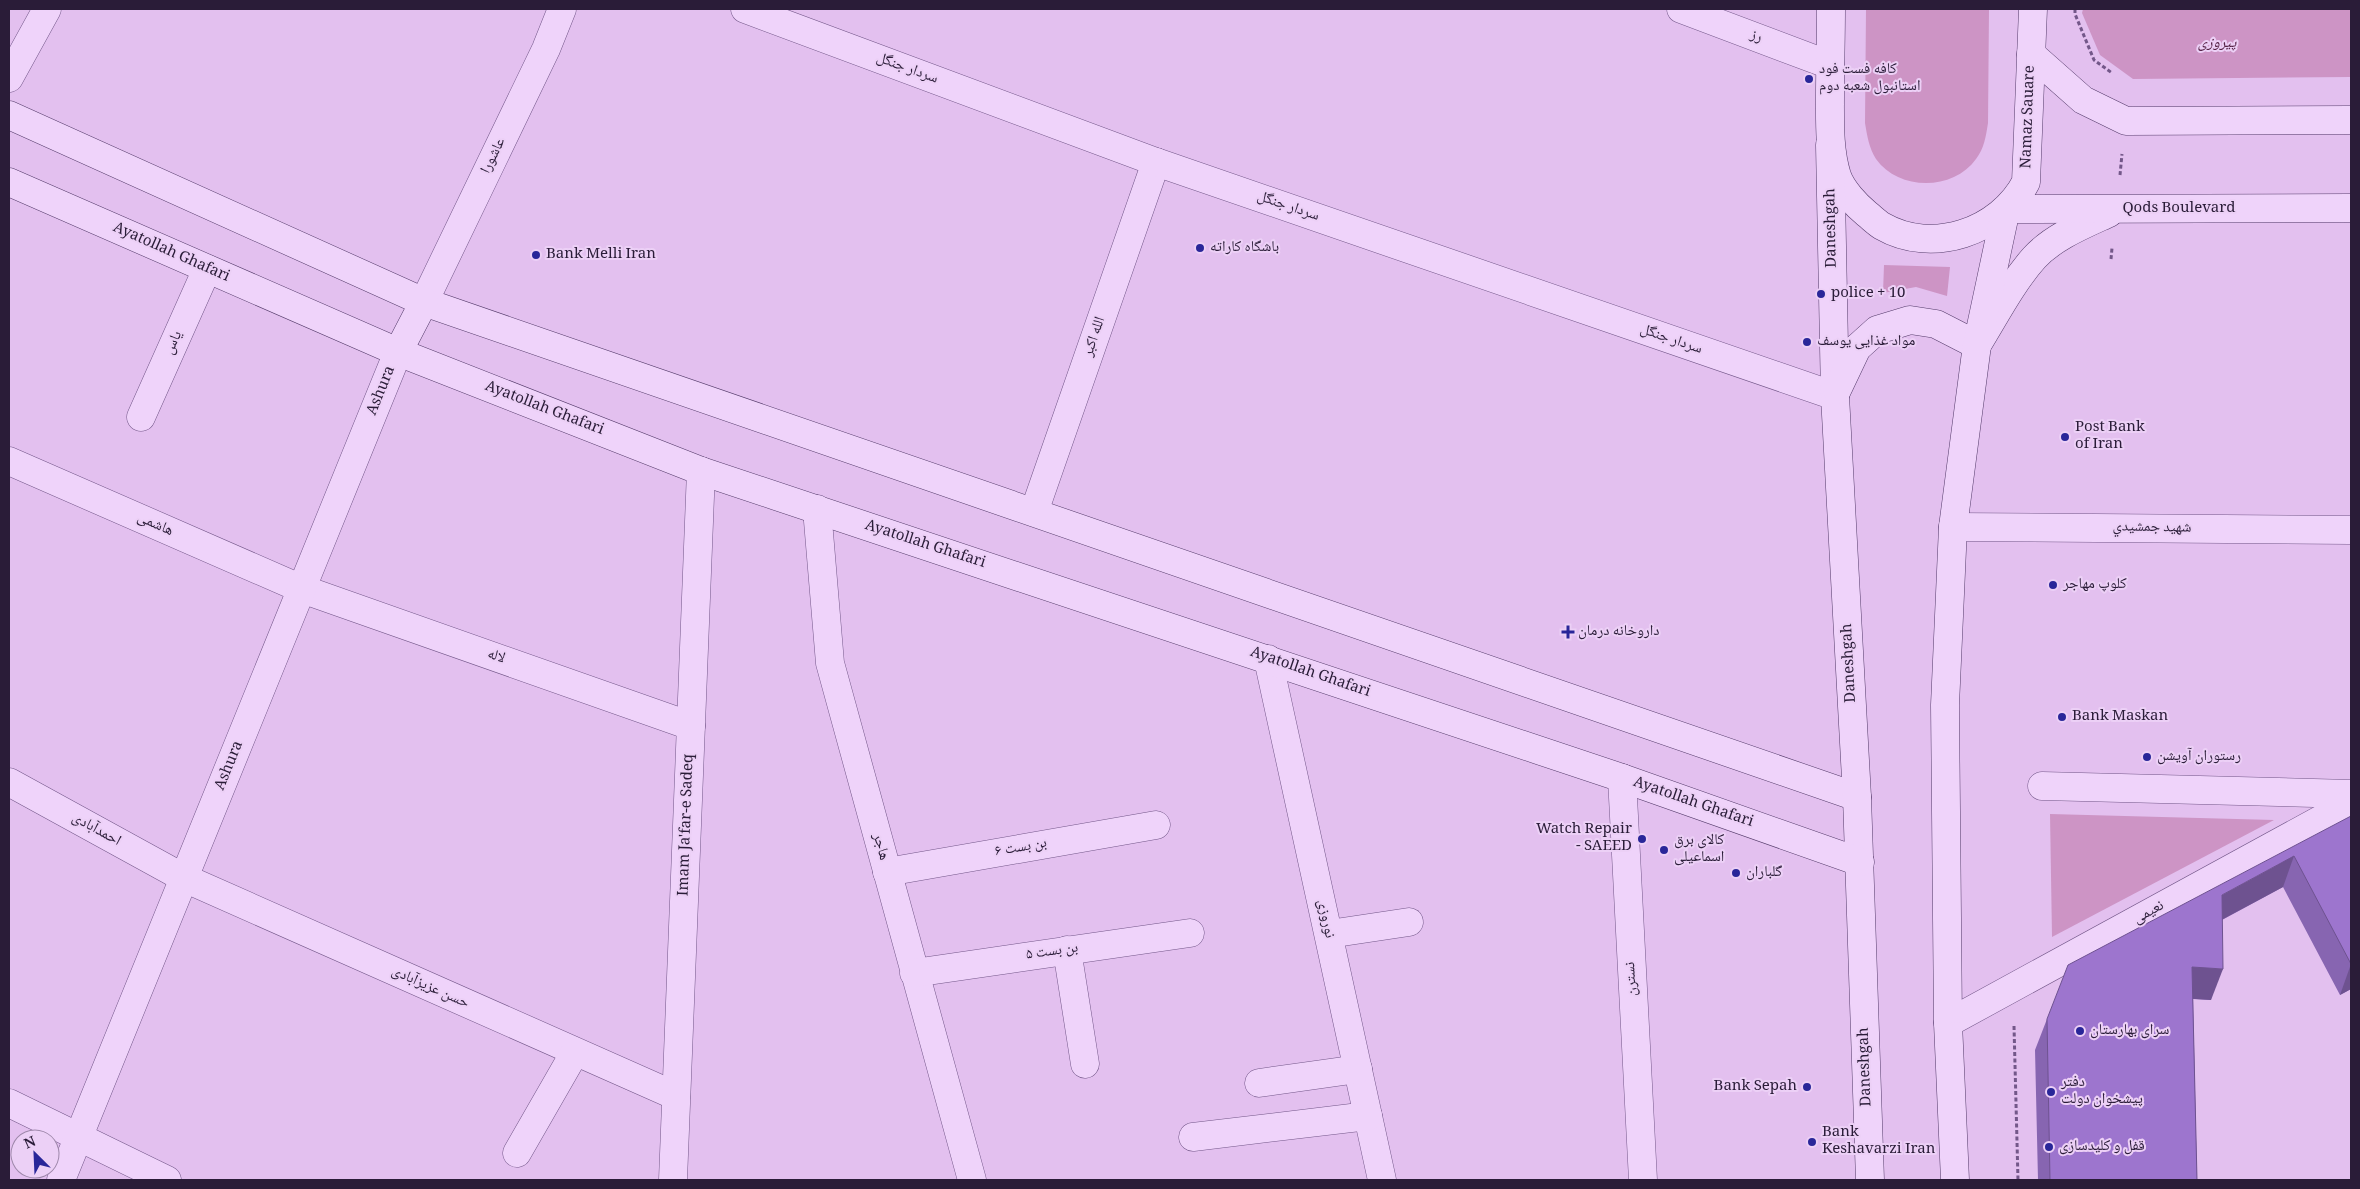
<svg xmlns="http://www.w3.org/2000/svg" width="2360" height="1189" viewBox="0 0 2360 1189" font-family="Georgia,'Noto Naskh Arabic',serif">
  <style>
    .green { fill: #cd94c5 }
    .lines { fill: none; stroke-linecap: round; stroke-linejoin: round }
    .minor-casing { stroke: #735789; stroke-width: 29 }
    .tertiary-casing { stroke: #735789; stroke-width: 29 }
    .secondary-casing { stroke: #543b6a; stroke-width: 29 }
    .path { stroke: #735789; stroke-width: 3; stroke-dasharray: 4 2.5; stroke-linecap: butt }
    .minor { stroke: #efd3fa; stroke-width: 28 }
    .tertiary { stroke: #efd3fa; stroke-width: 28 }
    .secondary { stroke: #efd3fa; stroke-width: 28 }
    .wall { fill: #8765b1 }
    .shaded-wall { fill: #6e5290 }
    .building { fill: #9d75ce; stroke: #6e5290 }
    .poi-dot { fill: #292699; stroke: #ecd0f6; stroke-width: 2 }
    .labels { text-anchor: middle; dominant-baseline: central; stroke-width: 4; stroke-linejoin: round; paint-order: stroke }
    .street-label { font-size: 15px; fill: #2a1c38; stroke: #ecd0f6 }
    .park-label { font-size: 15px; font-style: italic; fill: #552246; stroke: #ecd0f6 }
    .poi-label { font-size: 15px; fill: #2a1c38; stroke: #ecd0f6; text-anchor: start }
  </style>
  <rect width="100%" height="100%" fill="#e3c0ef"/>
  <g class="green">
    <path d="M 1866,9 L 1989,9 L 1988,123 C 1986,136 1984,149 1976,159 C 1953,191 1899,191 1876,159 C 1869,148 1867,135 1865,123 Z"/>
    <path d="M 2083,9 L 2351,9 L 2351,77 L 2133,79 L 2100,55 L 2082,13 Z"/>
    <path d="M 1884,265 L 1950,267 L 1947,296 L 1916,287 L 1883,293 Z"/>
    <path d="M 2050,814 L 2274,820 L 2052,937 Z"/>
  </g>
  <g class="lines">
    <g class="minor-casing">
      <g id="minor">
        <path d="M 1681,9 L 1830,65"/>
        <path d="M 9,78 L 47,9"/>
        <path d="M 424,302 L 546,49 L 562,9"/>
        <path d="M 141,417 L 207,269"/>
        <path d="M 9,461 L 302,589 L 691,726"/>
        <path d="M 817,509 L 830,663 L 972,1180"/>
        <path d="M 1034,512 L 1156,162"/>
        <path d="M 1953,527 L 2351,530"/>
        <path d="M 1268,659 L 1382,1180"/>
        <path d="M 1622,778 L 1643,1180"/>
        <path d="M 9,782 L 184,878 L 676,1096"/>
        <path d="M 2042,786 L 2351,794"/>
        <path d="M 887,872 L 1156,825"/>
        <path d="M 1329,934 L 1409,922"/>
        <path d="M 1067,950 L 1085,1064"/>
        <path d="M 914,973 L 1190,933"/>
        <path d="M 1948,1023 L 2351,803"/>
        <path d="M 1259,1083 L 1358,1069"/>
        <path d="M 9,1103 L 167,1180"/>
        <path d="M 1193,1137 L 1368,1116"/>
        <path d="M 517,1153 L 575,1052"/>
      </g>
    </g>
    <g class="tertiary-casing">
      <g id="tertiary">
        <path d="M 745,9 L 1156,162 L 1835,396"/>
        <path d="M 61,1180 L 398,352"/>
        <path d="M 673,1180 L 701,471"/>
      </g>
    </g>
    <g class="secondary-casing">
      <g id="secondary">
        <path d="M 1831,9 C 1831,38 1830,67 1830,96 C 1830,123 1829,150 1837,176 C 1842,190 1856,205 1867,214 C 1872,218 1877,223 1882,226 C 1932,255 2000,232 2026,182 L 2033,9"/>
        <path d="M 2031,54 L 2083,100 L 2126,121 L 2351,120"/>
        <path d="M 9,115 L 424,302 L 1857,797"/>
        <path d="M 1830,145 L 1835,396 L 1857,797 L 1870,1180"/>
        <path d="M 9,182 L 398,352 L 701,471 L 1622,778 L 1860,862"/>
        <path d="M 398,352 L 424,302"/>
        <path d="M 1837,390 L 1857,348 L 1877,330 L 1910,320 L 1936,324 L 1977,345 C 1995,316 2011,284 2034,258 C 2053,237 2083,225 2109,213"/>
        <path d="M 1955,1180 L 1948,1023 L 1945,705 L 1953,527 L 1977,345 L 2006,209 L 2351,208"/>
      </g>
    </g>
    <g class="path">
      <path d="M 2075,9 L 2075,14 L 2094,60 L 2112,73"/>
      <path d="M 2120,175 L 2122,154"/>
      <path d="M 2111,259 L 2112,248"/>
      <path d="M 2014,1026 L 2018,1180"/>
    </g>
    <use href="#minor" class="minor"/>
    <use href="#tertiary" class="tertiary"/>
    <use href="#secondary" class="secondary"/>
  </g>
  <path class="wall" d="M 2351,816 L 2351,989 L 2340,995 L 2283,887 L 2222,920 L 2211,1000 L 2193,999 L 2197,1180 L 2038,1180 L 2035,1050 L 2047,1019 Z"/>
  <g class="shaded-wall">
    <path d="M 2294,856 L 2283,887 L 2210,926 L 2222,895 Z"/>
    <path d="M 2351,964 L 2351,989 L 2340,995 Z"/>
    <path d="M 2192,967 L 2223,969 L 2211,1000 L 2181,998 Z"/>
  </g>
  <path class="building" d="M 2351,816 L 2351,964 L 2294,856 L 2222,895 L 2223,969 L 2192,967 L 2197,1180 L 2050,1180 L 2047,1019 L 2068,965 Z"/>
  <g class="poi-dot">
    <circle cx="1809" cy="79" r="5"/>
    <circle cx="1200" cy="248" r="5"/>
    <circle cx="536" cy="255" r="5"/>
    <circle cx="1821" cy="294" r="5"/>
    <circle cx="1807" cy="342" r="5"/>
    <circle cx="2065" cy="437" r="5"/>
    <circle cx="2053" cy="585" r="5"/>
    <path d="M1565.5 624.5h5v5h5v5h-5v5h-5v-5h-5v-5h5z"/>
    <circle cx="2062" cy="717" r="5"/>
    <circle cx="2147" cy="757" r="5"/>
    <circle cx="1642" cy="839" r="5"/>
    <circle cx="1664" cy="850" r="5"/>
    <circle cx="1736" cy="873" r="5"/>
    <circle cx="2080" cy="1031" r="5"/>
    <circle cx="1807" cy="1087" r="5"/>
    <circle cx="2051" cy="1092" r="5"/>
    <circle cx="1812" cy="1142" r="5"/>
    <circle cx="2049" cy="1147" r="5"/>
  </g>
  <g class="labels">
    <g class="street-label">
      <text transform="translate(1756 37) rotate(21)">رز</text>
      <text transform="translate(907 69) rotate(20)">سردار جنگل</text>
      <text transform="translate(2029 117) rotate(-88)">Namaz Sauare</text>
      <text transform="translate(494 156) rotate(-64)">عاشورا</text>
      <text transform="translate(1288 207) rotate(19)">سردار جنگل</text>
      <text x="2179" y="209">Qods Boulevard</text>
      <text transform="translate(1832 228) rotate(-91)">Daneshgah</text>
      <text transform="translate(171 253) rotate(24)">Ayatollah Ghafari</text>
      <text transform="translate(1095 337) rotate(-71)">الله اکبر</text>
      <text transform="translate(1671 340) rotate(19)">سردار جنگل</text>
      <text transform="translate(174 343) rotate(-66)">یاس</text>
      <text transform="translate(382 391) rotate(-68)">Ashura</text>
      <text transform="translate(544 409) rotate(21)">Ayatollah Ghafari</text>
      <text transform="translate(155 525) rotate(24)">هاشمی</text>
      <text transform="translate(2152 528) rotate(1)">شهيد جمشيدي</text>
      <text transform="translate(925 545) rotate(18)">Ayatollah Ghafari</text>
      <text transform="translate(496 657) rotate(19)">لاله</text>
      <text transform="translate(1850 663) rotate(-93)">Daneshgah</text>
      <text transform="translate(1310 673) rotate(19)">Ayatollah Ghafari</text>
      <text transform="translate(230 766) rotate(-68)">Ashura</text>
      <text transform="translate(1693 803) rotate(19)">Ayatollah Ghafari</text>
      <text transform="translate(687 825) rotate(-88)">Imam Ja'far-e Sadeq</text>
      <text transform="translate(96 830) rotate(29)">احمدآبادی</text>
      <text transform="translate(880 847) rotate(75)">هاجر</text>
      <text transform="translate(1021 848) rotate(-10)">بن بست ۶</text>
      <text transform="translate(2149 913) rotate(-29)">نعیمی</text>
      <text transform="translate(1325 919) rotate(78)">نوروزی</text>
      <text transform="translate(1052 952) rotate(-8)">بن بست ۵</text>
      <text transform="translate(1632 979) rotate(-93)">نسترن</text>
      <text transform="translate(430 988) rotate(24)">حسن عزیزآبادی</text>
      <text transform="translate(1866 1067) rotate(-92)">Daneshgah</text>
    </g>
    <g class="park-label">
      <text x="2217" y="44">پیروزی</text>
    </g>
    <g class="poi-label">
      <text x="1819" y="70">کافه فست فود<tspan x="1819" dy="17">استانبول شعبه دوم</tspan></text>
      <text x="1210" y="248">باشگاه کاراته</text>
      <text x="546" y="255">Bank Melli Iran</text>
      <text x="1831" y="294">police + 10</text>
      <text x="1817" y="342">مواد غذایی یوسف</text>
      <text x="2075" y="428">Post Bank<tspan x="2075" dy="17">of Iran</tspan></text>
      <text x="2063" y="585">کلوپ مهاجر</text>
      <text x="1578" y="632">داروخانه درمان</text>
      <text x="2072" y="717">Bank Maskan</text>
      <text x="2157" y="757">رستوران آویشن</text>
      <text x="1632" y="830" text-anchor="end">Watch Repair<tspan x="1632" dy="17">- SAEED</tspan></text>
      <text x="1674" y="841">کالای برق<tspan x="1674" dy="17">اسماعیلی</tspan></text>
      <text x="1746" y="873">گلباران</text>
      <text x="2090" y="1031">سرای بهارستان</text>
      <text x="2061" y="1083">دفتر<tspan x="2061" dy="17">پیشخوان دولت</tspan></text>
      <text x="1797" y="1087" text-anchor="end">Bank Sepah</text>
      <text x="1822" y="1133">Bank<tspan x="1822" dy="17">Keshavarzi Iran</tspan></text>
      <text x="2059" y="1147">قفل و کلیدسازی</text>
    </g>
  </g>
  <rect width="2360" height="1189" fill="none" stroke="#2a1c38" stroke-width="20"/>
  <g transform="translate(35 1154) rotate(336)"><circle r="24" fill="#ecd0f6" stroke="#9e88aa"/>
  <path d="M0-4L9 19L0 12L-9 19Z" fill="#292699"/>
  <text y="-8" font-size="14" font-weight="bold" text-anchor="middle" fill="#2a1c38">N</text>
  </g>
</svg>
